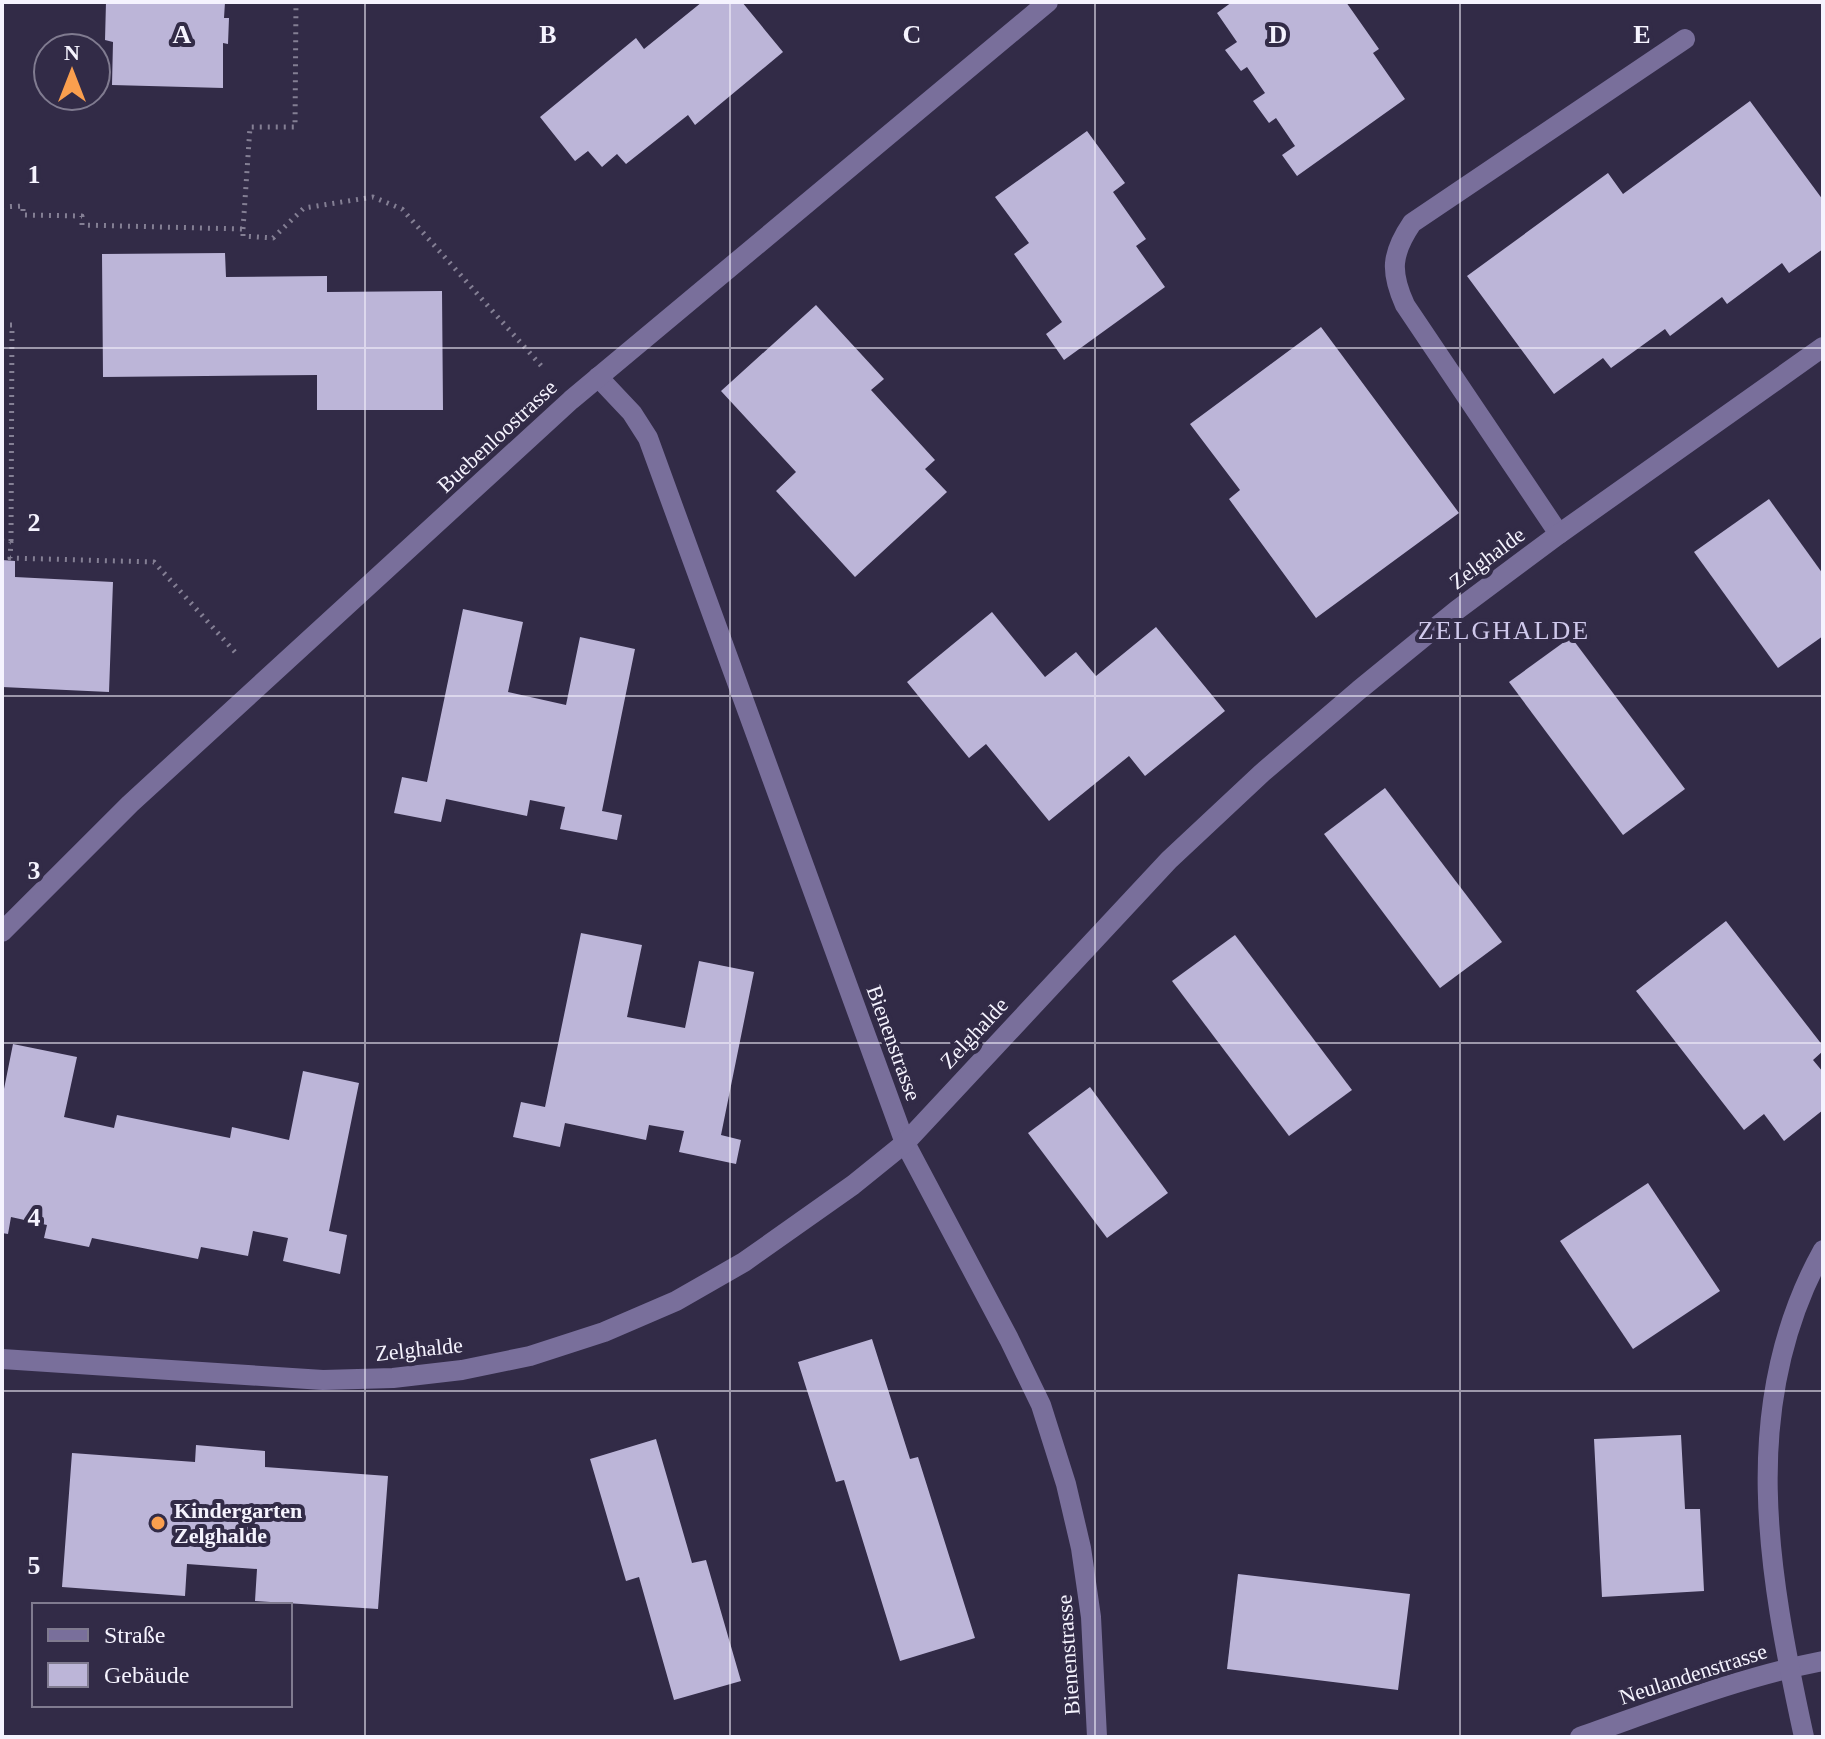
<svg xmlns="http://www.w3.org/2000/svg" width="1825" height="1739" viewBox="0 0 1825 1739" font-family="'Times New Roman',serif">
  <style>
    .building { fill: #bcb5d8 }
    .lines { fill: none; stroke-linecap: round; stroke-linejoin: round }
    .path { stroke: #847f94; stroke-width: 5; stroke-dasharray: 2 6; stroke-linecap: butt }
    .lane { stroke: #796f9b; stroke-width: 20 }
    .street { stroke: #796f9b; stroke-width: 20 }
    .grid { fill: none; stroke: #f5f3fe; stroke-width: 2; stroke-opacity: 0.55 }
    .poi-dot { fill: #fa9f4e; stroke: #322b47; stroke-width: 3 }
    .labels { text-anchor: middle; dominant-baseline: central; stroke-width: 8; stroke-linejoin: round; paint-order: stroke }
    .street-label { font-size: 22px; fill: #f5f3fe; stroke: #322b47 }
    .poi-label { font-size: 22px; font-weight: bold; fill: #f5f3fe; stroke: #322b47; text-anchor: start }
    .quarter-label { font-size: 26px; letter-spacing: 2px; fill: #d0c9ec; stroke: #322b47 }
    .grid-label { font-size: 26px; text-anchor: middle; font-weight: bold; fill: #f5f3fe; stroke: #322b47; stroke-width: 8; stroke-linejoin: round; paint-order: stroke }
  </style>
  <rect width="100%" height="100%" fill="#322b47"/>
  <g class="building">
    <path d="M 106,2 L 225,2 L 224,18 L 229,18 L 228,44 L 223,43 L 223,88 L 112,85 L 113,42 L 105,40 Z"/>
    <path d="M 702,2 L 742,2 L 783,52 L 695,125 L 688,115 L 626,164 L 617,154 L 602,167 L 588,151 L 575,161 L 540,117 L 636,38 L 644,49 Z"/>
    <path d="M 1232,2 L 1346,2 L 1379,49 L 1373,53 L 1405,99 L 1297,176 L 1282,155 L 1295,146 L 1276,118 L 1269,123 L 1253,101 L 1265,93 L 1247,67 L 1241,71 L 1225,50 L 1237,42 L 1217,13 Z"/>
    <path d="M 1750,101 L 1823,200 L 1823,249 L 1789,273 L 1782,263 L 1727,304 L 1722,297 L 1670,336 L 1665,329 L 1611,368 L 1603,358 L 1554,394 L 1467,276 L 1608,173 L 1623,194 Z"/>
    <path d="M 1087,131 L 1125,183 L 1113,192 L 1146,239 L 1136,246 L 1165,287 L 1064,360 L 1046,334 L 1062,322 L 1014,254 L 1029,243 L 995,197 Z"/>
    <path d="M 225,253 L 226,277 L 327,276 L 327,292 L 442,291 L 443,410 L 317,410 L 317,375 L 103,377 L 102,254 Z"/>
    <path d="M 816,305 L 884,379 L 871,390 L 935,460 L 925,469 L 947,492 L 855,577 L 776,491 L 796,472 L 721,391 Z"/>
    <path d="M 1321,327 L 1459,513 L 1316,618 L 1229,499 L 1240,490 L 1190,424 Z"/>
    <path d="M 1769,499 L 1823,574 L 1823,636 L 1778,668 L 1694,552 Z"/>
    <path d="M 2,560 L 15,561 L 15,577 L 113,582 L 109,692 L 2,687 Z"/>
    <path d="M 463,609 L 523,622 L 508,692 L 566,705 L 580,637 L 635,649 L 602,811 L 622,815 L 617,840 L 560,829 L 565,807 L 530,800 L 527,816 L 446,799 L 441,822 L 394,813 L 402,777 L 427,782 Z"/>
    <path d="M 992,612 L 1045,677 L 1076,652 L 1096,676 L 1156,627 L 1225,711 L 1145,776 L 1129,756 L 1049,821 L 986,744 L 969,758 L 907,682 Z"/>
    <path d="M 1571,637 L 1685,789 L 1623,835 L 1509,682 Z"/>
    <path d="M 1385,788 L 1502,942 L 1440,988 L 1324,834 Z"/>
    <path d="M 1726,921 L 1823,1046 L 1823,1051 L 1813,1060 L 1823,1072 L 1823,1110 L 1784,1141 L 1764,1114 L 1744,1130 L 1636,991 Z"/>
    <path d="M 581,933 L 642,945 L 627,1017 L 685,1028 L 699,961 L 754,972 L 721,1135 L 741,1140 L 736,1164 L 679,1152 L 684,1131 L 649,1125 L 646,1140 L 565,1123 L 560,1147 L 513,1137 L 521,1102 L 545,1107 Z"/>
    <path d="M 1235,935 L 1352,1090 L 1289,1136 L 1172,981 Z"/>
    <path d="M 13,1044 L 77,1057 L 64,1117 L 114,1128 L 117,1115 L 230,1138 L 232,1127 L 289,1140 L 303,1071 L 359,1083 L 329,1231 L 347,1235 L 340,1274 L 283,1261 L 288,1238 L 253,1231 L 248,1256 L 201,1247 L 198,1259 L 92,1238 L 89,1247 L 44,1238 L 47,1225 L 11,1217 L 8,1234 L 2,1233 L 2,1099 Z"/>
    <path d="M 1090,1087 L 1168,1193 L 1107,1238 L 1028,1133 Z"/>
    <path d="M 1648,1183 L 1720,1291 L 1633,1349 L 1560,1241 Z"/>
    <path d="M 872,1339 L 910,1459 L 918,1457 L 975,1638 L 900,1661 L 844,1480 L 836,1482 L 798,1362 Z"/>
    <path d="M 1681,1435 L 1685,1509 L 1700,1509 L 1704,1591 L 1602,1597 L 1594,1439 Z"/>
    <path d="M 656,1439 L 692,1563 L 706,1560 L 741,1681 L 674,1700 L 639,1577 L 626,1581 L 590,1459 Z"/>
    <path d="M 196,1445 L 265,1451 L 265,1467 L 388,1476 L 378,1609 L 255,1601 L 257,1569 L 187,1564 L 185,1596 L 62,1587 L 72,1453 L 195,1462 Z"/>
    <path d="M 1238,1574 L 1410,1594 L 1398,1690 L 1227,1669 Z"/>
  </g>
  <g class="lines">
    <g class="path">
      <path d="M 2,207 L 23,206 L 23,215 L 82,216 L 82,225 L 243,229 L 243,236 L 273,238 L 304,208 L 373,197 L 402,209 L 544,369"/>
      <path d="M 243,229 L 250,127 L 295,127 L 296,2"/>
      <path d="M 2,325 L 12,325 L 11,542"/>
      <path d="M 2,541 L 11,542 L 10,558 L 154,562 L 235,652"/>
    </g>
    <path class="lane" d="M 1559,534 L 1405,305 C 1390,272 1391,254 1412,223 L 1685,39"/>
    <g class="street">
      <path d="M 598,377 L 632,413 L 648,438 L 905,1143 L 1009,1339 L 1041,1405 L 1066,1484 L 1081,1548 L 1091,1617 L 1097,1737"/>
      <path d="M 2,932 L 130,804 L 571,400 L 1048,2"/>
      <path d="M 2,1359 L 323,1380 L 393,1378 L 462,1370 L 530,1356 L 604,1332 L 676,1301 L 744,1262 L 853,1185 L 905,1143 L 1169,860 L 1262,773 L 1359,690 L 1457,610 L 1559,534 L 1823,347"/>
      <path d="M 1580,1737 C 1660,1709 1740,1677 1823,1661"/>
      <path d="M 1804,1737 C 1768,1572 1737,1405 1823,1250"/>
    </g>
  </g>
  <path class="grid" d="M 365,2 L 365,1737M 730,2 L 730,1737M 1095,2 L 1095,1737M 1460,2 L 1460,1737M 2,348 L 1823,348M 2,696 L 1823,696M 2,1043 L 1823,1043M 2,1391 L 1823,1391"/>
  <circle class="poi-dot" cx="158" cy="1523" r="8"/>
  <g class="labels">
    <g class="street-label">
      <text transform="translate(497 436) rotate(-43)">Buebenloostrasse</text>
      <text transform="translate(1487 558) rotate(-37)">Zelghalde</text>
      <text transform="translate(974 1033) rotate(-47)">Zelghalde</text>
      <text transform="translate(894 1043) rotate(70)">Bienenstrasse</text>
      <text transform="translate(419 1349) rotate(-6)">Zelghalde</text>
      <text transform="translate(1068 1655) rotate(-94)">Bienenstrasse</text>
      <text transform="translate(1693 1674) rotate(-18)">Neulandenstrasse</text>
    </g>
    <g class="poi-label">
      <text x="174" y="1510">Kindergarten<tspan x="174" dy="25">Zelghalde</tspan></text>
    </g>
    <g class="quarter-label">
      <text x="1504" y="630">ZELGHALDE</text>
    </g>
  </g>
  <g class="grid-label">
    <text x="182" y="43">A</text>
    <text x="548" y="43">B</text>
    <text x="912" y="43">C</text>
    <text x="1278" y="43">D</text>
    <text x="1642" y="43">E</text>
    <text x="34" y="183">1</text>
    <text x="34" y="531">2</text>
    <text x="34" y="879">3</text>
    <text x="34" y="1226">4</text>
    <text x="34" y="1574">5</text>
  </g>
  <rect width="1825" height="1739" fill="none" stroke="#f5f3fe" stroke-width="8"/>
  <rect x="32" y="1603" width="260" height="104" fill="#322b47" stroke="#807b90" stroke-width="2"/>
  <rect x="48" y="1629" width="40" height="12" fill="#796f9b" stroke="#807b90" stroke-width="2"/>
  <text x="104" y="1643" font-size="24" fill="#f5f3fe">Straße</text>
  <rect x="48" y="1663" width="40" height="24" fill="#bcb5d8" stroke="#807b90" stroke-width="2"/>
  <text x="104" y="1683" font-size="24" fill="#f5f3fe">Gebäude</text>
  <g transform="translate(72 72)"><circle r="38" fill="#322b47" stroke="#807b90" stroke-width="2"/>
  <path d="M0-6L14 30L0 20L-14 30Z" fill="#fa9f4e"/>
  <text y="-12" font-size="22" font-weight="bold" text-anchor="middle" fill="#f5f3fe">N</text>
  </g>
</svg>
